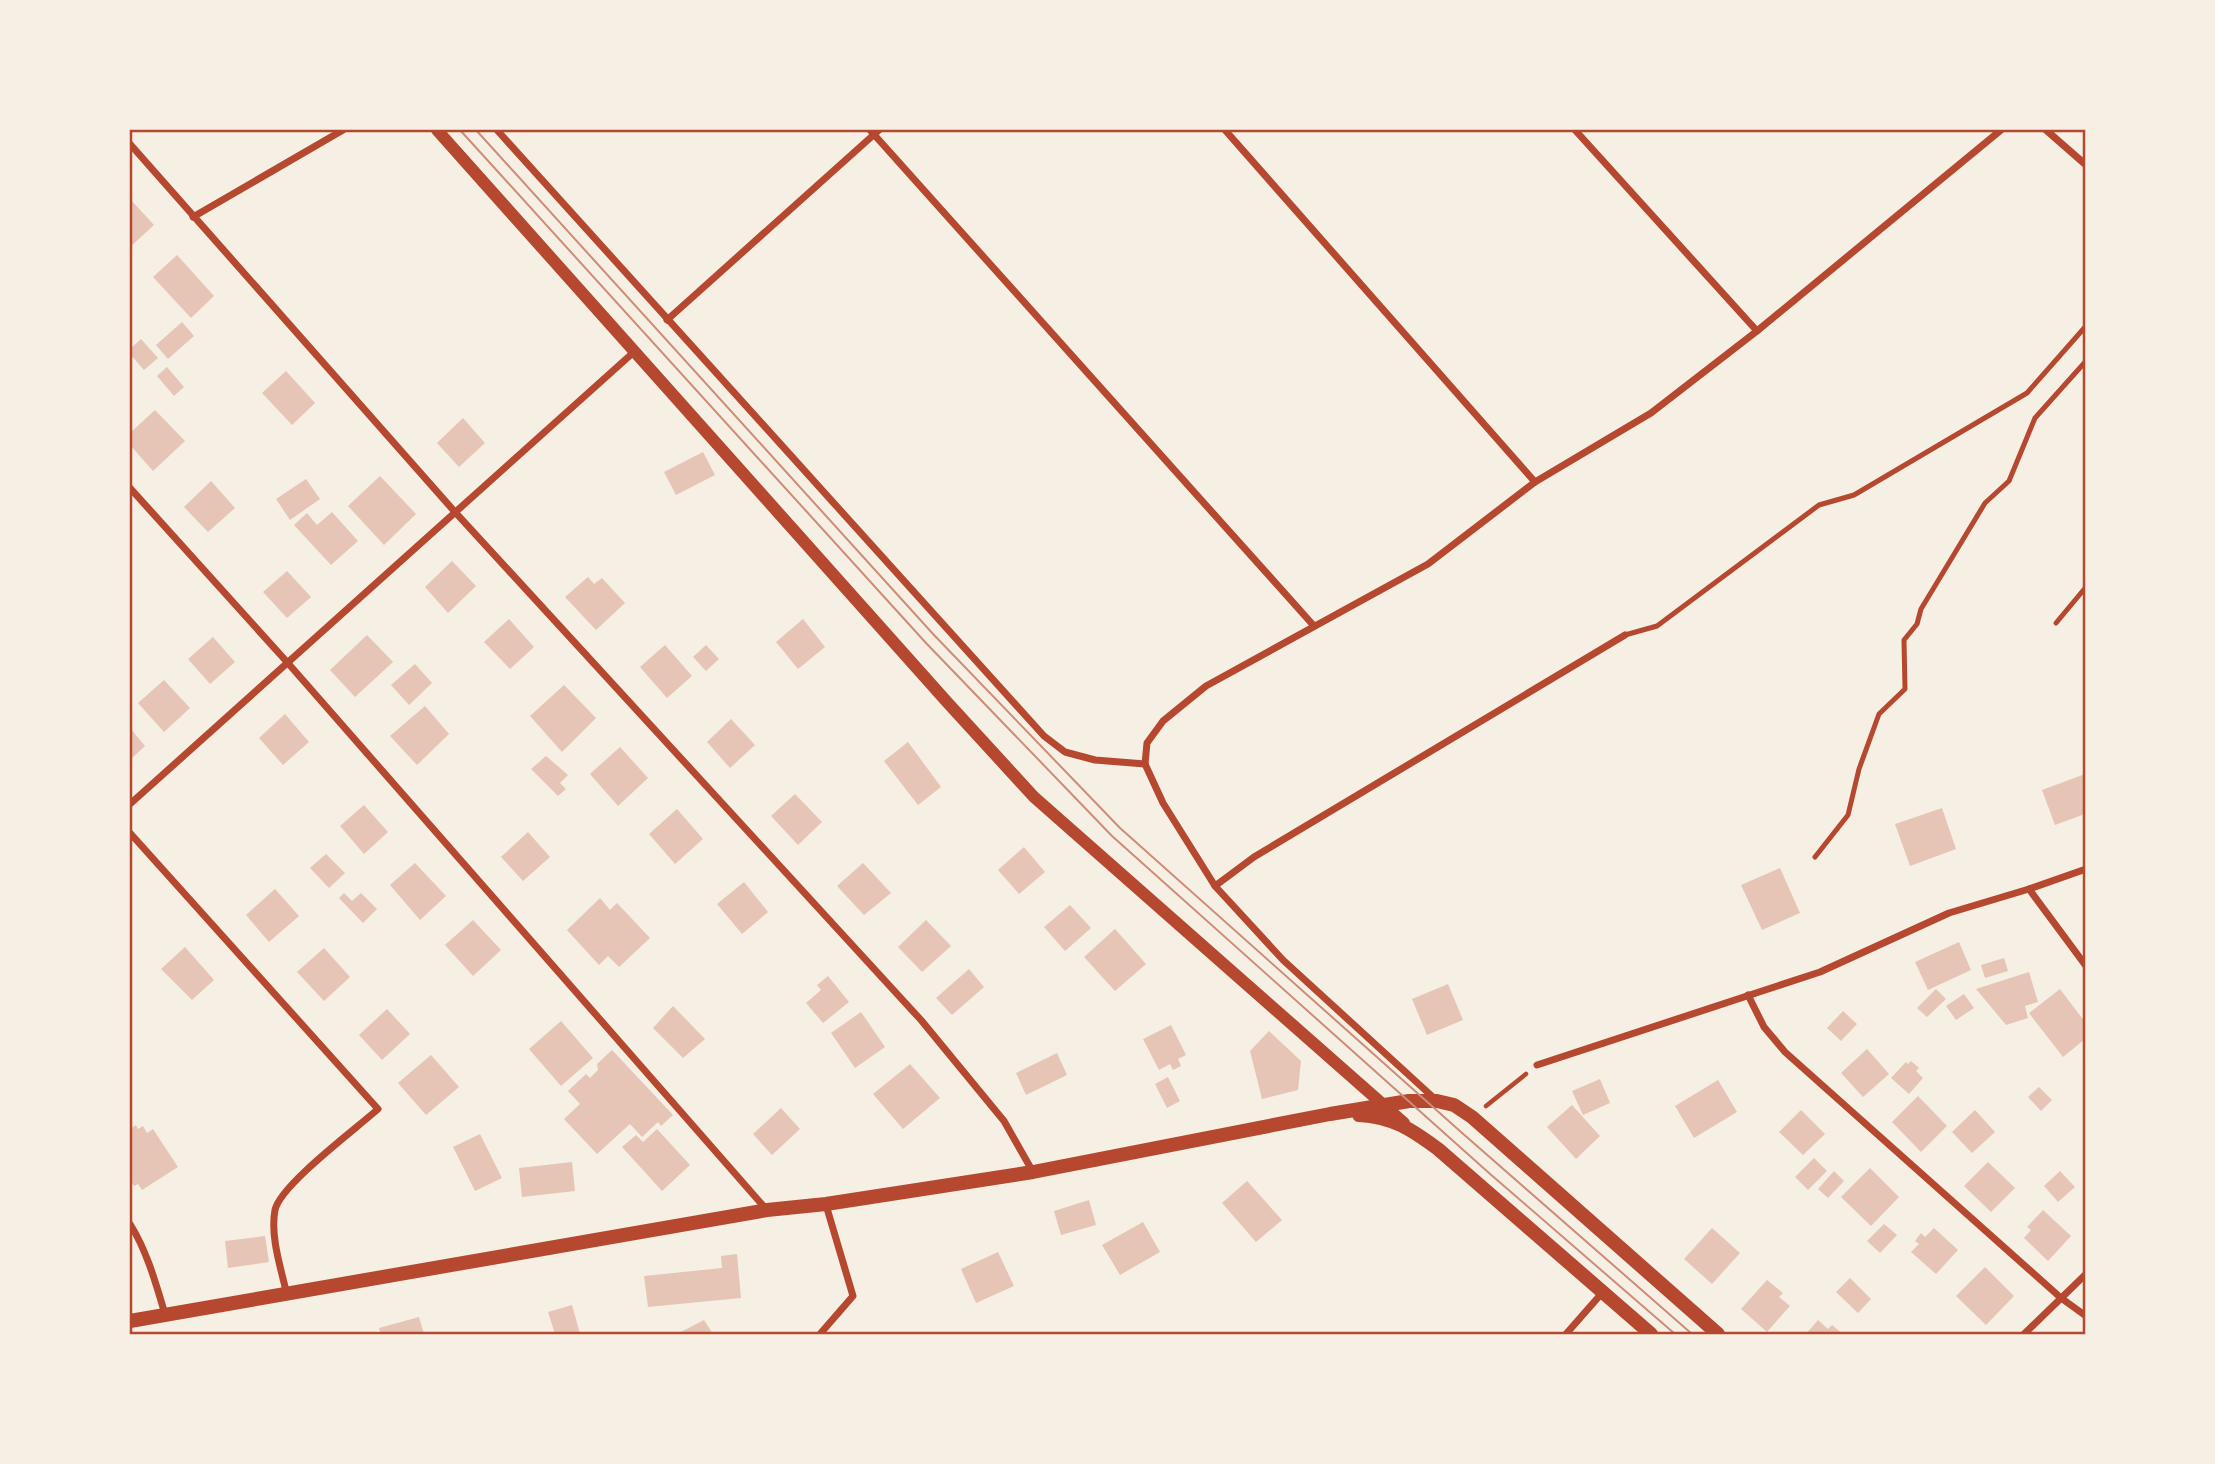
<svg xmlns="http://www.w3.org/2000/svg" width="2215" height="1464" viewBox="0 0 2215 1464" font-family="Arial,sans-serif">
  <style>
    .building { fill: #e6c5b7 }
    .lines { fill: none; stroke-linecap: round; stroke-linejoin: round }
    .path { stroke: #b5482f; stroke-width: 4.5 }
    .service { stroke: #b5482f; stroke-width: 5 }
    .minor { stroke: #b5482f; stroke-width: 7 }
    .tertiary { stroke: #b5482f; stroke-width: 12 }
    .secondary { stroke: #b5482f; stroke-width: 14 }
    .tram { stroke: #cf8b77; stroke-width: 2 }
    .neatline { fill: none; stroke: #b5482f; stroke-width: 2.5 }
  </style>
  <rect width="100%" height="100%" fill="#f6efe4"/>
  <g class="building">
    <path d="M 130,199 L 154,225 L 130,247 Z"/>
    <path d="M 177,255 L 214,296 L 191,318 L 153,277 Z"/>
    <path d="M 182,322 L 194,336 L 168,359 L 156,345 Z"/>
    <path d="M 141,339 L 158,358 L 144,370 L 130,354 L 130,349 Z"/>
    <path d="M 167,367 L 184,387 L 174,396 L 157,376 Z"/>
    <path d="M 286,371 L 315,403 L 292,425 L 262,393 Z"/>
    <path d="M 155,410 L 185,441 L 153,471 L 130,445 L 130,433 Z"/>
    <path d="M 463,418 L 485,443 L 459,467 L 437,443 Z"/>
    <path d="M 703,452 L 715,475 L 676,495 L 664,472 Z"/>
    <path d="M 380,476 L 416,514 L 384,545 L 348,506 Z"/>
    <path d="M 306,479 L 320,499 L 290,520 L 276,499 Z"/>
    <path d="M 211,481 L 235,508 L 208,532 L 184,507 Z"/>
    <path d="M 332,512 L 358,541 L 331,565 L 294,525 L 307,513 L 317,525 Z"/>
    <path d="M 452,561 L 476,586 L 448,613 L 425,587 Z"/>
    <path d="M 287,571 L 311,597 L 287,618 L 263,592 Z"/>
    <path d="M 588,577 L 594,584 L 602,578 L 625,603 L 596,630 L 565,597 Z"/>
    <path d="M 509,619 L 534,647 L 510,669 L 484,642 Z"/>
    <path d="M 803,619 L 825,647 L 798,669 L 776,642 Z"/>
    <path d="M 367,635 L 393,662 L 355,697 L 330,670 Z"/>
    <path d="M 213,637 L 235,662 L 210,684 L 188,659 Z"/>
    <path d="M 665,645 L 692,676 L 667,698 L 640,667 Z"/>
    <path d="M 706,645 L 719,659 L 706,671 L 693,657 Z"/>
    <path d="M 415,664 L 432,683 L 409,705 L 391,685 Z"/>
    <path d="M 164,680 L 190,708 L 164,732 L 138,703 Z"/>
    <path d="M 564,685 L 596,718 L 562,752 L 530,716 Z"/>
    <path d="M 425,706 L 449,734 L 417,765 L 390,736 Z"/>
    <path d="M 285,714 L 309,742 L 283,765 L 259,738 Z"/>
    <path d="M 731,719 L 755,745 L 730,768 L 707,742 Z"/>
    <path d="M 130,728 L 145,746 L 130,760 Z"/>
    <path d="M 908,742 L 941,787 L 918,805 L 884,761 Z"/>
    <path d="M 620,747 L 648,778 L 618,806 L 590,774 Z"/>
    <path d="M 546,756 L 568,775 L 560,783 L 566,789 L 558,796 L 531,769 Z"/>
    <path d="M 2085,774 L 2085,814 L 2055,825 L 2042,790 Z"/>
    <path d="M 795,794 L 822,822 L 798,845 L 771,816 Z"/>
    <path d="M 364,805 L 388,832 L 364,854 L 340,826 Z"/>
    <path d="M 1942,808 L 1956,849 L 1910,866 L 1895,824 Z"/>
    <path d="M 677,809 L 703,839 L 675,864 L 649,834 Z"/>
    <path d="M 528,832 L 550,857 L 523,881 L 501,857 Z"/>
    <path d="M 1024,847 L 1045,872 L 1019,894 L 998,870 Z"/>
    <path d="M 326,854 L 345,873 L 329,888 L 310,868 Z"/>
    <path d="M 415,863 L 446,896 L 420,920 L 390,885 Z"/>
    <path d="M 863,863 L 891,893 L 864,915 L 837,886 Z"/>
    <path d="M 1780,868 L 1800,913 L 1762,930 L 1741,885 Z"/>
    <path d="M 744,882 L 768,912 L 742,934 L 717,904 Z"/>
    <path d="M 275,889 L 299,916 L 269,942 L 246,915 Z"/>
    <path d="M 344,893 L 352,901 L 361,893 L 377,909 L 363,923 L 339,898 Z"/>
    <path d="M 600,898 L 610,910 L 617,903 L 650,938 L 619,967 L 608,956 L 599,965 L 567,930 Z"/>
    <path d="M 1070,905 L 1091,928 L 1065,951 L 1044,927 Z"/>
    <path d="M 473,920 L 501,950 L 473,976 L 445,945 Z"/>
    <path d="M 926,920 L 951,946 L 922,972 L 898,947 Z"/>
    <path d="M 1115,929 L 1146,964 L 1115,991 L 1084,957 Z"/>
    <path d="M 1959,942 L 1971,970 L 1928,990 L 1915,962 Z"/>
    <path d="M 185,947 L 214,980 L 192,1000 L 161,969 Z"/>
    <path d="M 324,948 L 350,977 L 324,1001 L 297,972 Z"/>
    <path d="M 2004,958 L 2008,971 L 1985,978 L 1981,965 Z"/>
    <path d="M 969,969 L 984,987 L 952,1015 L 936,998 Z"/>
    <path d="M 2029,972 L 2038,1002 L 2025,1006 L 2028,1018 L 2006,1025 L 1976,989 Z"/>
    <path d="M 828,976 L 849,1002 L 823,1023 L 806,1003 L 821,990 L 817,985 Z"/>
    <path d="M 1448,984 L 1463,1020 L 1427,1035 L 1412,999 Z"/>
    <path d="M 1936,989 L 1946,999 L 1927,1017 L 1917,1008 Z"/>
    <path d="M 2060,989 L 2085,1022 L 2085,1039 L 2063,1057 L 2029,1013 Z"/>
    <path d="M 1964,994 L 1974,1008 L 1956,1020 L 1946,1006 Z"/>
    <path d="M 673,1006 L 705,1039 L 683,1058 L 653,1028 Z"/>
    <path d="M 387,1009 L 410,1034 L 382,1060 L 359,1035 Z"/>
    <path d="M 1843,1011 L 1857,1024 L 1841,1041 L 1827,1028 Z"/>
    <path d="M 861,1012 L 885,1047 L 855,1068 L 831,1033 Z"/>
    <path d="M 561,1021 L 593,1058 L 561,1086 L 529,1049 Z"/>
    <path d="M 1171,1025 L 1186,1055 L 1178,1059 L 1181,1066 L 1173,1070 L 1170,1064 L 1159,1070 L 1143,1039 Z"/>
    <path d="M 1269,1031 L 1301,1061 L 1298,1090 L 1262,1099 L 1250,1051 Z"/>
    <path d="M 1867,1049 L 1889,1074 L 1863,1097 L 1841,1073 Z"/>
    <path d="M 612,1050 L 673,1115 L 661,1126 L 658,1122 L 642,1137 L 630,1124 L 597,1154 L 564,1119 L 580,1104 L 568,1091 L 586,1074 L 590,1078 L 598,1070 L 597,1064 Z"/>
    <path d="M 1057,1053 L 1067,1075 L 1026,1095 L 1016,1073 Z"/>
    <path d="M 431,1055 L 459,1087 L 426,1115 L 398,1083 Z"/>
    <path d="M 1911,1061 L 1919,1068 L 1916,1071 L 1923,1078 L 1909,1094 L 1891,1078 L 1906,1062 L 1908,1064 Z"/>
    <path d="M 910,1064 L 940,1098 L 903,1129 L 873,1094 Z"/>
    <path d="M 1168,1077 L 1180,1101 L 1167,1108 L 1155,1084 Z"/>
    <path d="M 1600,1079 L 1610,1103 L 1583,1115 L 1572,1091 Z"/>
    <path d="M 1718,1080 L 1737,1112 L 1694,1138 L 1675,1106 Z"/>
    <path d="M 2039,1087 L 2052,1100 L 2041,1111 L 2028,1097 Z"/>
    <path d="M 1918,1096 L 1947,1126 L 1921,1152 L 1892,1122 Z"/>
    <path d="M 1572,1105 L 1600,1136 L 1576,1159 L 1547,1127 Z"/>
    <path d="M 781,1108 L 800,1129 L 772,1155 L 753,1134 Z"/>
    <path d="M 1801,1110 L 1825,1134 L 1803,1155 L 1779,1132 Z"/>
    <path d="M 1975,1110 L 1995,1132 L 1972,1153 L 1952,1132 Z"/>
    <path d="M 136,1125 L 138,1129 L 143,1126 L 147,1133 L 153,1129 L 178,1167 L 142,1190 L 138,1184 L 134,1186 L 130,1179 L 130,1129 Z"/>
    <path d="M 657,1129 L 690,1165 L 662,1191 L 622,1147 L 636,1135 L 643,1142 Z"/>
    <path d="M 480,1134 L 502,1178 L 475,1191 L 453,1147 Z"/>
    <path d="M 1814,1158 L 1827,1171 L 1808,1190 L 1795,1177 Z"/>
    <path d="M 572,1162 L 575,1191 L 522,1197 L 519,1168 Z"/>
    <path d="M 1988,1162 L 2015,1188 L 1991,1212 L 1964,1186 Z"/>
    <path d="M 1870,1168 L 1899,1197 L 1871,1226 L 1841,1197 Z"/>
    <path d="M 1834,1171 L 1844,1181 L 1828,1198 L 1818,1189 Z"/>
    <path d="M 2060,1171 L 2075,1187 L 2058,1202 L 2044,1186 Z"/>
    <path d="M 1247,1181 L 1282,1220 L 1256,1242 L 1222,1203 Z"/>
    <path d="M 1089,1200 L 1096,1225 L 1061,1235 L 1054,1211 Z"/>
    <path d="M 2043,1210 L 2071,1236 L 2048,1261 L 2024,1238 L 2031,1230 L 2027,1227 Z"/>
    <path d="M 1143,1222 L 1160,1252 L 1120,1275 L 1102,1245 Z"/>
    <path d="M 1884,1224 L 1897,1235 L 1880,1253 L 1867,1241 Z"/>
    <path d="M 1712,1228 L 1740,1253 L 1712,1284 L 1684,1259 Z"/>
    <path d="M 1934,1228 L 1958,1250 L 1936,1274 L 1911,1252 L 1919,1244 L 1915,1241 L 1921,1233 L 1925,1237 Z"/>
    <path d="M 265,1236 L 269,1262 L 228,1268 L 225,1241 Z"/>
    <path d="M 998,1252 L 1014,1286 L 976,1303 L 961,1269 Z"/>
    <path d="M 737,1254 L 741,1298 L 648,1307 L 644,1276 L 722,1268 L 721,1256 Z"/>
    <path d="M 1985,1267 L 2014,1296 L 1986,1325 L 1956,1296 Z"/>
    <path d="M 1850,1278 L 1871,1299 L 1858,1313 L 1836,1292 Z"/>
    <path d="M 1767,1280 L 1783,1293 L 1779,1297 L 1790,1306 L 1767,1332 L 1741,1309 Z"/>
    <path d="M 572,1305 L 580,1334 L 555,1334 L 548,1312 Z"/>
    <path d="M 419,1317 L 424,1334 L 381,1334 L 379,1328 Z"/>
    <path d="M 704,1320 L 713,1334 L 677,1334 Z"/>
    <path d="M 1818,1320 L 1828,1329 L 1832,1325 L 1843,1334 L 1806,1334 Z"/>
  </g>
  <g class="lines">
    <path class="path" d="M 1486,1106 L 1526,1074"/>
    <g class="service">
      <path d="M 2056,623 L 2086,587"/>
      <path d="M 1625,635 L 1657,626 L 1819,505 L 1854,495 L 2027,393 L 2086,326"/>
      <path d="M 1815,857 L 1848,815 L 1859,769 L 1879,714 L 1905,689 L 1904,640 L 1917,624 L 1921,609 L 1985,503 L 2009,481 L 2035,418 L 2086,361"/>
    </g>
    <g class="minor">
      <path d="M 497,130 L 1044,736 L 1065,752 L 1095,760 L 1145,764"/>
      <path d="M 870,130 L 1314,626"/>
      <path d="M 1225,130 L 1535,482"/>
      <path d="M 1575,130 L 1757,331"/>
      <path d="M 2046,130 L 2086,165"/>
      <path d="M 130,144 L 455,512 L 921,1020 L 1004,1121 L 1033,1172"/>
      <path d="M 193,217 L 343,130"/>
      <path d="M 667,320 L 879,130"/>
      <path d="M 130,488 L 287,662 L 766,1209"/>
      <path d="M 1145,764 L 1147,743 L 1163,721 L 1206,686 L 1428,564 L 1535,482 L 1651,413 L 1757,331 L 2001,130"/>
      <path d="M 1145,764 L 1163,803 L 1215,886 L 1283,960 L 1435,1099"/>
      <path d="M 130,804 L 635,351"/>
      <path d="M 130,833 L 378,1109 C 357,1128 280,1185 275,1210 C 270,1237 281,1268 287,1295"/>
      <path d="M 1215,886 L 1254,857 L 1625,635"/>
      <path d="M 2029,889 L 2086,966"/>
      <path d="M 1748,995 L 1764,1027 L 1785,1052 L 2061,1298 L 2086,1316"/>
      <path d="M 1537,1065 L 1820,972 L 1949,913 L 2029,889 L 2086,869"/>
      <path d="M 130,1224 C 147,1251 156,1284 165,1314"/>
      <path d="M 820,1334 L 853,1296 L 826,1205"/>
      <path d="M 1566,1334 L 1602,1293"/>
      <path d="M 2024,1334 L 2086,1274"/>
    </g>
    <path class="tertiary" d="M 437,130 L 947,702 L 1034,797 L 1404,1123"/>
    <g class="secondary">
      <path d="M 1359,1115 C 1393,1117 1411,1129 1438,1149 L 1651,1334"/>
      <path d="M 130,1321 L 767,1210 L 826,1204 L 1033,1172 L 1330,1114 L 1409,1101 L 1437,1101 L 1454,1105 L 1472,1117 L 1718,1334"/>
    </g>
    <g class="tram">
      <path d="M 460,130 L 926,643 L 1112,836 L 1489,1173 L 1675,1334"/>
      <path d="M 476,130 L 934,635 L 1120,828 L 1461,1132 L 1692,1334"/>
    </g>
  </g>
  <rect width="2215" height="1464" fill="none" stroke="#f6efe4" stroke-width="262"/>
  <rect x="131" y="131" width="1953" height="1202" class="neatline"/>
</svg>
